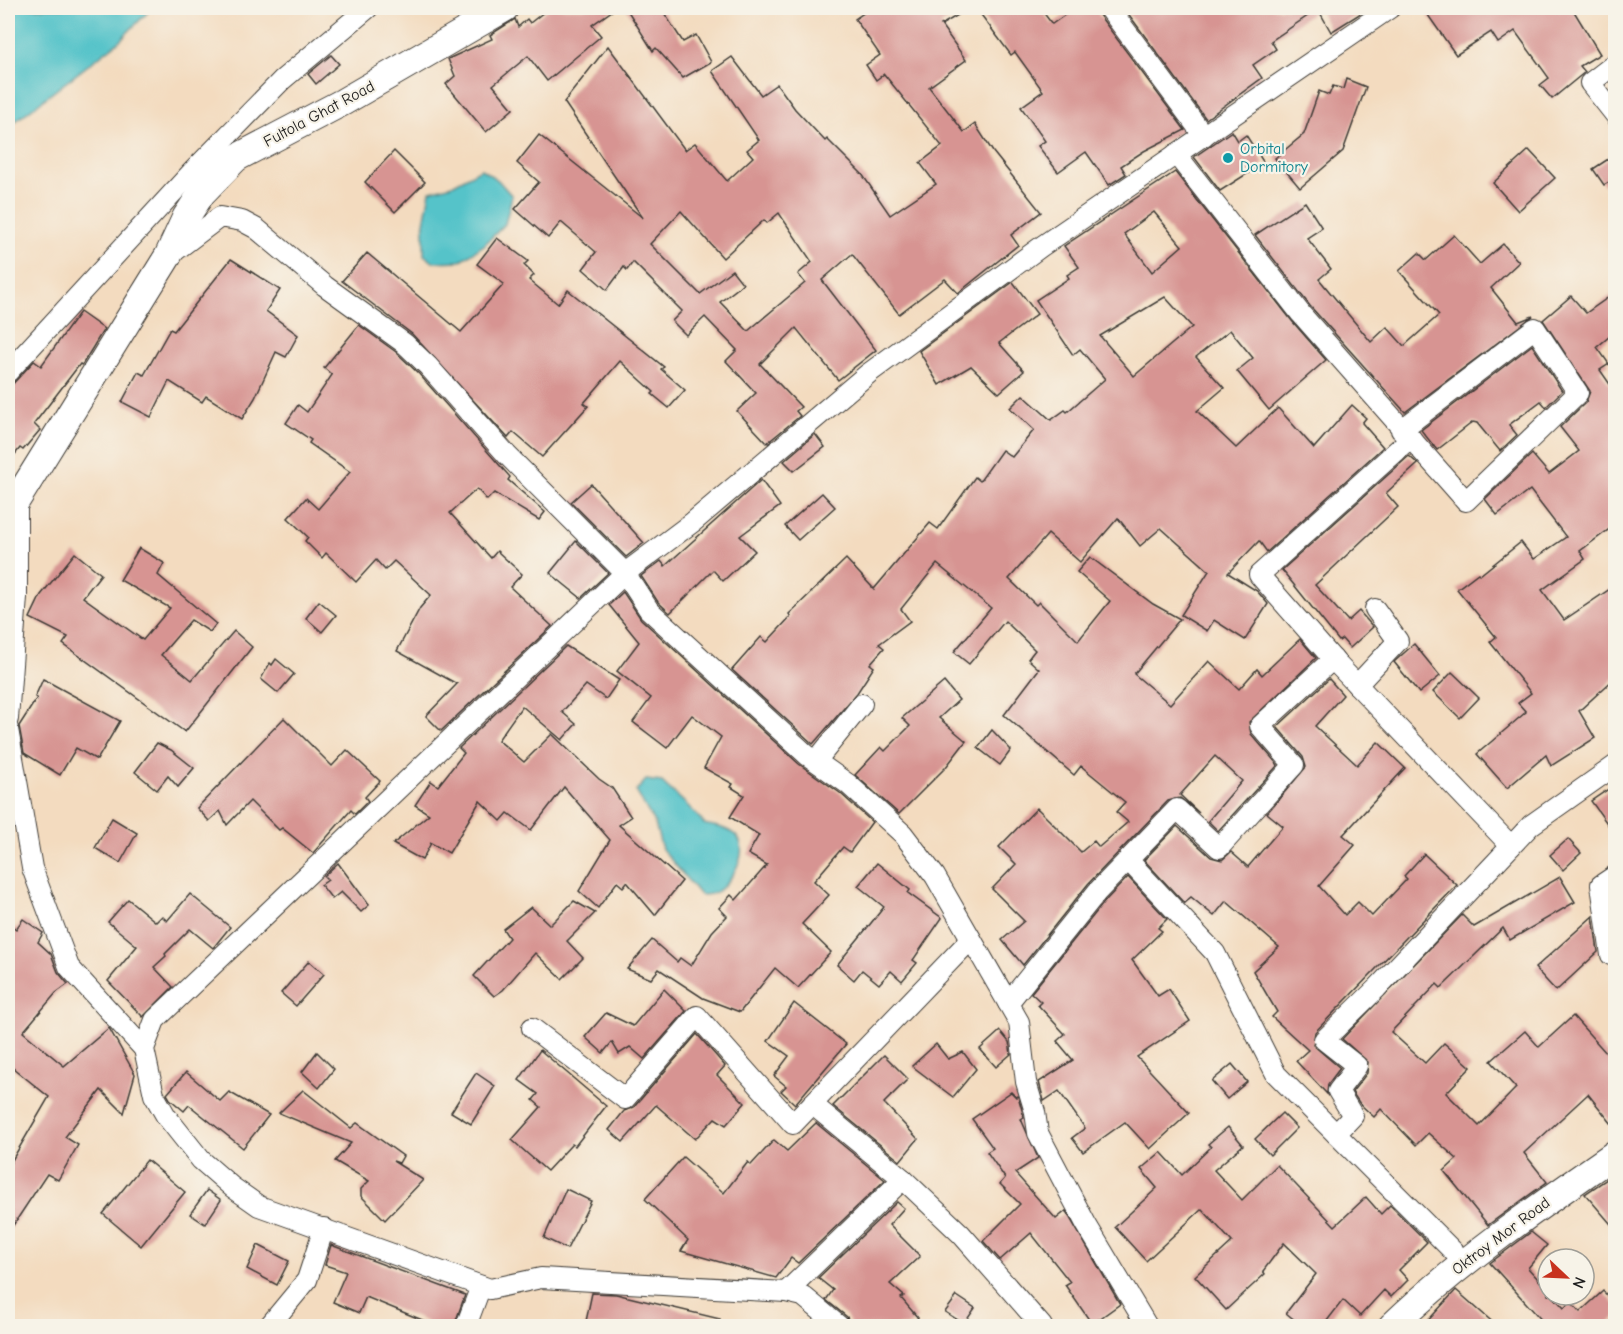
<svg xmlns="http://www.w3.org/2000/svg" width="1623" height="1334" viewBox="0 0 1623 1334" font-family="'Comic Neue',sans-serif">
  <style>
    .water { fill: #55c3c9; stroke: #387072; stroke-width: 1.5 }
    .building { fill: #d79492; fill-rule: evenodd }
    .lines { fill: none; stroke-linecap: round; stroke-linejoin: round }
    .street-casing { stroke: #3c3934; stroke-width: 22 }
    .secondary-casing { stroke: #3c3934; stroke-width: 29 }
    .street { stroke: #fff; stroke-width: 20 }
    .secondary { stroke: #fff; stroke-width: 27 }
    .culture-dot { fill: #0f9aa8; stroke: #f7f3e8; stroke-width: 2 }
    .labels { text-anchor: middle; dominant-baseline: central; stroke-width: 4.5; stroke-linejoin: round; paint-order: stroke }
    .street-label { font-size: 16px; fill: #1c1c1c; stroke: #f7f3e8 }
    .culture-label { font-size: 16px; fill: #0d838f; stroke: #f7f3e8; text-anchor: start }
  </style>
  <rect width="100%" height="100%" fill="#f7f3e8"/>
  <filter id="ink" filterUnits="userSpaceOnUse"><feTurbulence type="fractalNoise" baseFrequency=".0167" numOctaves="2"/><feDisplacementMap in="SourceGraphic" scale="12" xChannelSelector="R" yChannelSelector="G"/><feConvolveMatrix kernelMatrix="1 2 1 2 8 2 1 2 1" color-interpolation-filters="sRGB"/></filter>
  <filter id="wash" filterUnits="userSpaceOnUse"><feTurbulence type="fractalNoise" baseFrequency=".008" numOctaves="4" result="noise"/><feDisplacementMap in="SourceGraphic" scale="24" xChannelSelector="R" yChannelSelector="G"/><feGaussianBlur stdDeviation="1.35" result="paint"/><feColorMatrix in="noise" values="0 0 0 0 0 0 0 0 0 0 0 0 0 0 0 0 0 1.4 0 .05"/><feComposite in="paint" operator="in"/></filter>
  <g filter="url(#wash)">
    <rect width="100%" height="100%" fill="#f3dbbf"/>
    <g class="water">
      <path d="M 8,8 L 152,8 L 118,42 L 8,127 Z"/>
      <path d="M 481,169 L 498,180 L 512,196 L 505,224 L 484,245 L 460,261 L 433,262 L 424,255 L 424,223 L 430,191 L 452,185 Z"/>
      <path d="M 646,780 L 662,782 C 676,796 693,808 704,824 C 716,827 730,828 738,838 C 749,853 731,882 718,891 C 713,895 706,895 700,895 L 662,849 L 655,824 L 636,791 Z"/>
    </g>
    <g id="blocks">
      <g class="building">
        <path d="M 549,8 L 616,8 L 592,25 L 601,36 L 547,81 L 528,56 L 493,85 L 513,109 L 486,132 L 446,84 L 455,76 L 448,59 L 492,39 L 490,35 L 515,19 L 518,27 L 527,19 L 530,23 Z"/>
        <path d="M 626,8 L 661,8 L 683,42 L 696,35 L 711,62 L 683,78 L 656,48 L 653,51 Z"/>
        <path d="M 871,8 L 970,8 L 941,25 L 966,60 L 929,87 L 964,132 L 975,124 L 993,152 L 1041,212 L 1011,235 L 1018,245 L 958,293 L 945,279 L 899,314 L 852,254 L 822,280 L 876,350 L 838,380 L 796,328 L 760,364 L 801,407 L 796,411 L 800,416 L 767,443 L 737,411 L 756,393 L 726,361 L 737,350 L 705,317 L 686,335 L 672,321 L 682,311 L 633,262 L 627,270 L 624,267 L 607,290 L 583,269 L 596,252 L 561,222 L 548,238 L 515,209 L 539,182 L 517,163 L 539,135 L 643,218 L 564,102 L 608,46 L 685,150 L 695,143 L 727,181 L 753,157 L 747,150 L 759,140 L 712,71 L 732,57 L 761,95 L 777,84 L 795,109 L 825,141 L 827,139 L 862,174 L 890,215 L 936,184 L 920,163 L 942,146 L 884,74 L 876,80 L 866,65 L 880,55 L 855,19 ZM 681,211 L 723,258 L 764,220 L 767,223 L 779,213 L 812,262 L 798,274 L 805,283 L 748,331 L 720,302 L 743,284 L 732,270 L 700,294 L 650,244 Z"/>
        <path d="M 976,8 L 1040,8 L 1052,24 L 1075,8 L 1097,8 L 1099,15 L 1185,130 L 1144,151 L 1121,166 L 1126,174 L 1109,185 L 1086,152 L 1058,172 L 1038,146 L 1045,141 L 1021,107 L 1043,91 L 1015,52 L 1011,55 Z"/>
        <path d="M 1124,8 L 1369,8 L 1331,32 L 1318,9 L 1271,41 L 1276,49 L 1253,65 L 1262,78 L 1206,119 Z"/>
        <path d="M 1423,8 L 1572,8 L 1600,54 L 1580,66 L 1585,72 L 1552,99 L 1540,85 L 1549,78 L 1515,31 L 1498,43 L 1491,32 L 1456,55 Z"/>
        <path d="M 331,55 L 339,64 L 316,84 L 308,74 Z"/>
        <path d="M 1346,79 L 1366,87 L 1343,151 L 1300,188 L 1275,158 L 1304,134 L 1319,91 L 1329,95 L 1333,86 L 1343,89 Z"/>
        <path d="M 1232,131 L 1238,141 L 1246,135 L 1264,163 L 1220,191 L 1194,157 Z"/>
        <path d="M 1529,150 L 1555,178 L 1518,211 L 1493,183 Z"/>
        <path d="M 394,151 L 425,182 L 395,212 L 365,182 Z"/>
        <path d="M 1616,154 L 1616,178 L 1604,185 L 1593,169 Z"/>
        <path d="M 1175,172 L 1292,321 L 1326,360 L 1269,410 L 1237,371 L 1253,358 L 1230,330 L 1196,357 L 1224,388 L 1197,411 L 1236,448 L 1278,408 L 1314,448 L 1352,405 L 1366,418 L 1362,423 L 1383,447 L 1267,552 L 1259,541 L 1228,573 L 1257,591 L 1268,604 L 1245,640 L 1214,620 L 1207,631 L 1181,615 L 1209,571 L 1161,528 L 1140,546 L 1118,518 L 1080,562 L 1048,534 L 1009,579 L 1036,605 L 1039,602 L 1078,641 L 1110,601 L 1077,572 L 1090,557 L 1153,604 L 1180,619 L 1134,674 L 1170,704 L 1209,661 L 1239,689 L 1257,669 L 1262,675 L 1300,639 L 1316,658 L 1249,722 L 1251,734 L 1278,765 L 1218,831 L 1208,821 L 1242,781 L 1215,756 L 1180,795 L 1199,813 L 1180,798 L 1168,801 L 1088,884 L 1023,965 L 1002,940 L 1024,921 L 992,889 L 1016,864 L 999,847 L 1037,808 L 1081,852 L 1094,841 L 1099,847 L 1128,822 L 1116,812 L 1125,802 L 1081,766 L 1074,775 L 1004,715 L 1039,669 L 1028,659 L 1035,650 L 1005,621 L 969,664 L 954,652 L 991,608 L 937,564 L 901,609 L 910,621 L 879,644 L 884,648 L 870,664 L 874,667 L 857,693 L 813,744 L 732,670 L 761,637 L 767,642 L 791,616 L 789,614 L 846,559 L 874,589 L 930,523 L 938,529 L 975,477 L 980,481 L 1002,450 L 1012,457 L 1034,430 L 1010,408 L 1023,395 L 1051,420 L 1065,410 L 1067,412 L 1105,379 L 1080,349 L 1073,355 L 1036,300 L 1069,278 L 1067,275 L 1079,267 L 1064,246 ZM 1154,212 L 1182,246 L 1152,272 L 1124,234 ZM 1165,297 L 1192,327 L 1134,376 L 1100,336 Z"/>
        <path d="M 1305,202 L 1322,228 L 1307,238 L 1331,269 L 1319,279 L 1371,342 L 1387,327 L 1404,346 L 1439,315 L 1399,271 L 1419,253 L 1426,260 L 1454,235 L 1480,264 L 1503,244 L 1519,262 L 1491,288 L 1518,322 L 1533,316 L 1405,412 L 1310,306 L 1255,235 Z"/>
        <path d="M 497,238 L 528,261 L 524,265 L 534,275 L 529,280 L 558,304 L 568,290 L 664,367 L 661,369 L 685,390 L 669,408 L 652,394 L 654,392 L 620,361 L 584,403 L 588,406 L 542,457 L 513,432 L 508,438 L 412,334 L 342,281 L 367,253 L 461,332 L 504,284 L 477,264 Z"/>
        <path d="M 231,259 L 280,290 L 266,311 L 298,335 L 286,357 L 276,352 L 255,398 L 242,419 L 206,396 L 202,402 L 169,381 L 151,417 L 122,402 L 138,372 L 144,375 L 170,329 L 174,331 Z"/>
        <path d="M 1013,282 L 1037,314 L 999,343 L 1024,371 L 999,393 L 971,366 L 939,385 L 919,351 Z"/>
        <path d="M 1616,292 L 1616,331 L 1597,347 L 1609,364 L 1600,370 L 1616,393 L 1616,524 L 1580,551 L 1585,559 L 1542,590 L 1564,620 L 1616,585 L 1616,677 L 1579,711 L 1595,738 L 1551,766 L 1546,755 L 1507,788 L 1477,754 L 1526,712 L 1518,703 L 1531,693 L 1490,642 L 1496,637 L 1457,589 L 1478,573 L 1480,575 L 1521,542 L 1534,559 L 1566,537 L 1530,490 L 1497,515 L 1485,499 L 1532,454 L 1549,474 L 1579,451 L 1560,427 L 1586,402 L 1590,391 L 1543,320 L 1571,296 L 1586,313 Z"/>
        <path d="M 80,312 L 104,329 L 82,365 L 80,364 L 34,424 L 40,430 L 23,450 L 20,448 L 8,463 L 8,389 L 34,361 L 41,366 Z"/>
        <path d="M 359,325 L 396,352 L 419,374 L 510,477 L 508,480 L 545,512 L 539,520 L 494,493 L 487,500 L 477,489 L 450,513 L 491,558 L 497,551 L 522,574 L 510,587 L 552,626 L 441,731 L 426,716 L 457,684 L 397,651 L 420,608 L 431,595 L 394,561 L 385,570 L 376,560 L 356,582 L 326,553 L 322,558 L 305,541 L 308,537 L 288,518 L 306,498 L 318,509 L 350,472 L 309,443 L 311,440 L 286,423 L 298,405 L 307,412 L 332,375 L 324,368 Z"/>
        <path d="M 1532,345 L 1562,391 L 1546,407 L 1541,401 L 1509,425 L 1517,435 L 1500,451 L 1477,423 L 1473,422 L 1437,450 L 1421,430 Z"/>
        <path d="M 815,434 L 825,447 L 794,471 L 784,461 Z"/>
        <path d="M 1409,456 L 1418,464 L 1386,493 L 1398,507 L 1315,585 L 1348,621 L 1359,611 L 1373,627 L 1350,648 L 1342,639 L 1339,641 L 1282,570 Z"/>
        <path d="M 761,480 L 780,506 L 740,536 L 755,551 L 723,581 L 713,570 L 670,613 L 658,602 L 641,576 L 661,561 L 665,566 Z"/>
        <path d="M 591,484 L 644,543 L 626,557 L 571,502 Z"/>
        <path d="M 822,493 L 835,507 L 798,540 L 785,526 Z"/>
        <path d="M 576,541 L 608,573 L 581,598 L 550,573 Z"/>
        <path d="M 139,548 L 164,563 L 158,575 L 216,624 L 210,632 L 191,620 L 161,655 L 192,680 L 234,631 L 252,647 L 185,732 L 63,644 L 68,637 L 30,618 L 41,595 L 75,553 L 101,574 L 83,597 L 143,640 L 170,608 L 120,580 Z"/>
        <path d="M 623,592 L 641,619 L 799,764 L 840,793 L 872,822 L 850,852 L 843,847 L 814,881 L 829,895 L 802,924 L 831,952 L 798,988 L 775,968 L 740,1012 L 703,998 L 659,969 L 651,979 L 627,969 L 652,940 L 677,962 L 680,958 L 691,966 L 712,932 L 727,916 L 719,908 L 731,895 L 736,900 L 767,865 L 748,854 L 759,835 L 730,817 L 744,795 L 731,787 L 733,784 L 704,768 L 721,737 L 692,715 L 667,748 L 633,722 L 651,698 L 617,671 L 639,642 L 609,605 Z"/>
        <path d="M 319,601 L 336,615 L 322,632 L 306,618 Z"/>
        <path d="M 1414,644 L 1440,676 L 1419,693 L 1394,662 Z"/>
        <path d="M 566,646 L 619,680 L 606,699 L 586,685 L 562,712 L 576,724 L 562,740 L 522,706 L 498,740 L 524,762 L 552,734 L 599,779 L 612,788 L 631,817 L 619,825 L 682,881 L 655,915 L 627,882 L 623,887 L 617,882 L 598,908 L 579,891 L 610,840 L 564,787 L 531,830 L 508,813 L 501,821 L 480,801 L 449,853 L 431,843 L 422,860 L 393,844 L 429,814 L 415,805 L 431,781 L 438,786 L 464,753 L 459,748 Z"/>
        <path d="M 276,659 L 294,674 L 278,693 L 261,679 L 270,663 L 272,665 Z"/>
        <path d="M 1452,672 L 1479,698 L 1460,718 L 1433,692 Z"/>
        <path d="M 43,679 L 120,721 L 97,760 L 76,748 L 60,775 L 24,753 L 19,726 L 37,698 L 35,697 Z"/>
        <path d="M 1329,679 L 1343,695 L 1315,726 L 1357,765 L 1378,742 L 1405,768 L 1343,835 L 1355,845 L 1319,886 L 1345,915 L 1358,902 L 1372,916 L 1407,879 L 1404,876 L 1424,854 L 1457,885 L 1315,1032 L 1313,1045 L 1340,1068 L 1328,1084 L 1327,1094 L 1296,1061 L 1308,1050 L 1272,1017 L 1277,1012 L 1253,971 L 1279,947 L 1226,901 L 1214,916 L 1191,897 L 1184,903 L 1144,860 L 1177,826 L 1211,857 L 1222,860 L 1231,852 L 1248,867 L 1283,826 L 1267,813 L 1306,767 L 1303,757 L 1277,727 Z"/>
        <path d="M 944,682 L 959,700 L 939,718 L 966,741 L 946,767 L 899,814 L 855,775 L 881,747 L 885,751 L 910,726 L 902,718 Z"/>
        <path d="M 284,718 L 332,766 L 347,750 L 380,781 L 365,797 L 368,801 L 355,814 L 351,810 L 313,853 L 282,828 L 279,830 L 250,801 L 227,825 L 220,811 L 209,821 L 197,808 Z"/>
        <path d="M 992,730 L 1011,750 L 1000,765 L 978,748 Z"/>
        <path d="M 157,743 L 171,750 L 194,768 L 178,787 L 168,776 L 157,790 L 135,772 Z"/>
        <path d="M 1616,784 L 1616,836 L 1591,801 Z"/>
        <path d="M 112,818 L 137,833 L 120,863 L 95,848 Z"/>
        <path d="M 1568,839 L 1581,853 L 1563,870 L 1550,855 Z"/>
        <path d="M 338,863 L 369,905 L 361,912 L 341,892 L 332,899 L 321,885 L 328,880 L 324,876 Z"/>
        <path d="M 877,863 L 910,890 L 908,893 L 942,918 L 913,960 L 917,963 L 902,981 L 891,971 L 879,984 L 862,970 L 854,980 L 837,965 L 884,907 L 858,886 Z"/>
        <path d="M 1128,877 L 1167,919 L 1158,928 L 1162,931 L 1132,960 L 1158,996 L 1169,989 L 1190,1021 L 1137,1057 L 1189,1113 L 1150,1149 L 1125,1122 L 1083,1152 L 1072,1138 L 1085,1128 L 1059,1091 L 1044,1101 L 1039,1082 L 1073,1060 L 1057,1041 L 1065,1034 L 1038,1005 L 1041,1002 L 1031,993 L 1106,900 Z"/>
        <path d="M 1560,877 L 1575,902 L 1510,940 L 1503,928 L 1441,988 L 1437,984 L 1391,1032 L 1425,1063 L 1444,1043 L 1471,1067 L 1446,1093 L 1479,1126 L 1516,1088 L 1491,1061 L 1525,1031 L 1539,1047 L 1573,1016 L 1616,1064 L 1616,1129 L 1588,1094 L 1524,1153 L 1547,1182 L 1488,1225 L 1444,1171 L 1457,1159 L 1428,1133 L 1416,1145 L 1381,1109 L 1374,1117 L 1360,1104 L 1352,1092 L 1367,1073 L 1368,1062 L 1342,1039 L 1462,915 L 1474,927 Z"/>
        <path d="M 190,894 L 230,927 L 213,948 L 190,929 L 165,954 L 166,956 L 154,967 L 173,987 L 143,1017 L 108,981 L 137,946 L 108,922 L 128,899 L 156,922 L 162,916 L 167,921 Z"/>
        <path d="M 574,901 L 595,913 L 567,941 L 583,958 L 562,979 L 535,953 L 503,990 L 494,996 L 474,976 L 509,938 L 503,929 L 531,907 L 550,925 Z"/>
        <path d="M 1593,916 L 1598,952 L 1556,991 L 1535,968 Z"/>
        <path d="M 23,919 L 43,933 L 38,942 L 51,954 L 58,972 L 68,984 L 56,993 L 23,1032 L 64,1066 L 109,1028 L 135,1074 L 124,1113 L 101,1090 L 65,1137 L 78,1145 L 58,1180 L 47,1174 L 8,1233 L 8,1167 L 49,1097 L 8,1064 L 8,923 L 16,929 Z"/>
        <path d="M 309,961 L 324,974 L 296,1006 L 281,993 Z"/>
        <path d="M 664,989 L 686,1011 L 644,1059 L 630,1047 L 619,1054 L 612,1042 L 603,1053 L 585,1037 L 606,1013 L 633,1026 Z"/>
        <path d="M 794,1003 L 846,1044 L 795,1104 L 781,1091 L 786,1086 L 774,1076 L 789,1056 L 768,1041 Z"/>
        <path d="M 1000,1031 L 1009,1042 L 1011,1054 L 996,1067 L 980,1049 Z"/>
        <path d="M 697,1034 L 725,1066 L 717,1075 L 745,1103 L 726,1125 L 715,1118 L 695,1139 L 656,1105 L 623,1142 L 609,1130 L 624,1111 L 634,1107 Z"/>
        <path d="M 936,1044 L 948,1059 L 963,1052 L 976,1069 L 953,1097 L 912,1066 Z"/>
        <path d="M 540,1050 L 606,1106 L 575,1146 L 572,1144 L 547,1171 L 512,1140 L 541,1107 L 533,1100 L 538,1094 L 519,1080 Z"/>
        <path d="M 317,1052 L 334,1069 L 319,1088 L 302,1072 Z"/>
        <path d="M 884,1055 L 908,1079 L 884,1103 L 918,1139 L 900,1161 L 833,1106 Z"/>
        <path d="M 1232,1064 L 1247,1082 L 1227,1099 L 1212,1081 Z"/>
        <path d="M 186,1072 L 220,1101 L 229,1092 L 269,1115 L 243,1148 L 189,1105 L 184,1111 L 170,1099 L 167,1094 Z"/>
        <path d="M 476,1073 L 495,1086 L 471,1124 L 451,1112 Z"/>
        <path d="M 303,1090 L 351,1128 L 357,1123 L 403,1156 L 399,1163 L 393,1161 L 423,1180 L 385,1220 L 361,1196 L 361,1189 L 369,1181 L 335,1161 L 351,1143 L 279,1113 Z"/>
        <path d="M 1011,1092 L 1016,1097 L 1018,1096 L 1024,1117 L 1021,1119 L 1038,1158 L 1015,1173 L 1056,1219 L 1066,1211 L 1120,1304 L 1092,1324 L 1065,1285 L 1070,1282 L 1031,1233 L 1000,1260 L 983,1241 L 1020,1204 L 1000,1184 L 1005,1178 L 987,1152 L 993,1148 L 972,1119 Z"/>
        <path d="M 1282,1113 L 1297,1128 L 1270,1155 L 1255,1139 Z"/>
        <path d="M 816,1123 L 885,1180 L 798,1263 L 791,1258 L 776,1278 L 681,1251 L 688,1240 L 645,1199 L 683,1157 L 724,1193 L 748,1162 L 751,1165 L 774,1140 L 787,1151 Z"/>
        <path d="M 1228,1127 L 1243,1145 L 1214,1170 L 1242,1200 L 1277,1165 L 1335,1226 L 1366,1197 L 1381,1214 L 1390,1205 L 1427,1242 L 1399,1270 L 1408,1280 L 1391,1297 L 1384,1290 L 1360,1316 L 1343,1300 L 1323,1326 L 1302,1326 L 1286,1313 L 1316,1274 L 1284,1243 L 1263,1271 L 1265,1274 L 1226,1310 L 1195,1276 L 1232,1242 L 1202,1209 L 1146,1261 L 1115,1227 L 1157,1188 L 1141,1169 L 1161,1152 L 1182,1175 L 1211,1147 L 1208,1144 Z"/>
        <path d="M 147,1160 L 185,1192 L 141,1246 L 103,1214 Z"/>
        <path d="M 1616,1173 L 1616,1230 L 1585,1194 Z"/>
        <path d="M 566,1189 L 591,1201 L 567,1249 L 544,1238 Z"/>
        <path d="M 207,1190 L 221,1200 L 205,1224 L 190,1214 Z"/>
        <path d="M 897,1202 L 904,1208 L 889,1225 L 920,1256 L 890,1284 L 904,1296 L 901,1298 L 918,1318 L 908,1326 L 851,1326 L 847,1317 L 826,1300 L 833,1290 L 818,1278 Z"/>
        <path d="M 1531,1232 L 1547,1245 L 1528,1268 L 1548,1290 L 1548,1295 L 1552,1295 L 1564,1308 L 1571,1302 L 1580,1312 L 1603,1291 L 1616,1305 L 1616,1317 L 1605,1326 L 1544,1326 L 1546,1325 L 1490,1263 Z"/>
        <path d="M 258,1245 L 289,1261 L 277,1285 L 247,1269 Z"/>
        <path d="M 331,1245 L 465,1295 L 454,1326 L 425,1326 L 427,1322 L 366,1297 L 359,1313 L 333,1302 L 346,1272 L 325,1265 Z"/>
        <path d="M 1456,1290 L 1497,1326 L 1423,1326 Z"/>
        <path d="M 592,1293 L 616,1294 L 720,1319 L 719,1326 L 585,1326 Z"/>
        <path d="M 957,1296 L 975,1308 L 964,1324 L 945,1312 Z"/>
      </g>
    </g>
  </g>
  <g filter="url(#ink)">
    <use href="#blocks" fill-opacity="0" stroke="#3c3934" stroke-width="1.5"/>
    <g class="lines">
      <g class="street-casing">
        <g id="street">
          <path d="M 1109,8 L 1204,136"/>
          <path d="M 1616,63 L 1590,83 L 1616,116"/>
          <path d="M 1176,154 L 1301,314 L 1466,501 L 1578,393 L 1535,328 L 1401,430"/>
          <path d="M 171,254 L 220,217 L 242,221 L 257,229 L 325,286 L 404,343 L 428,366 L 507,455 L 625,573 L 649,610 L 807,755 L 848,784 L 903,834 L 935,876 L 1019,1022 L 1026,1082 L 1035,1112 L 1038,1133 L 1086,1224 L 1147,1326"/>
          <path d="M 8,372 L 191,173 L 282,80 L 368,8"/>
          <path d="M 1411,438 L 1259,575 L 1339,666 L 1511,846"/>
          <path d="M 1357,685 L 1398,641 L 1375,609"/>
          <path d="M 8,719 L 17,597 L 17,499"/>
          <path d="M 8,729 L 32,868 L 69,967 L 144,1049"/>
          <path d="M 816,761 L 862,704"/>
          <path d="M 1128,860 L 1215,953 L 1276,1074 L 1336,1134"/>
          <path d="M 1611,955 L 1601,885 L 1616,875"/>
          <path d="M 1008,1003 L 1097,892 L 1177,809 L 1219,848 L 1294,765 L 1260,726 L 1333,659"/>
          <path d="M 532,1028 L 625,1099 L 697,1016 L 793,1124 L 971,939"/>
          <path d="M 812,1104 L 903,1179"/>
          <path d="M 1465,1263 L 1336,1134 L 1353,1116 L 1338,1091 L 1357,1066 L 1324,1040 L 1377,988 L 1531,825 L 1616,765"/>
          <path d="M 786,1292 L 903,1179 L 961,1234 L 1042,1326"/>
          <path d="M 269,1326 L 307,1280 L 324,1228"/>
          <path d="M 466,1326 L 481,1286"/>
          <path d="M 839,1326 L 803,1296 L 786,1292 L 541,1278 L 490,1289 L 259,1206 L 232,1187 L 201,1160 L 166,1116 L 154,1095 L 144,1049 L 155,1020 L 625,573 L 693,522 L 869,373 L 1042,246 L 1390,8"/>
        </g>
      </g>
      <g class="secondary-casing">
        <g id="secondary">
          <path d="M 8,514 L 168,256 L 186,217 L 202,193 L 236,158 L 343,102 L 505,8"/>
          <path d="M 1392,1326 C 1460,1261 1538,1207 1616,1153"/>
        </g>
      </g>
      <use href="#street" class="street"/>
      <use href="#secondary" class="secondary"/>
    </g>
  </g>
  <circle class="culture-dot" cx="1228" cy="158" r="6"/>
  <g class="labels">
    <g class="street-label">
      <text transform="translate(319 114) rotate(-28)">Fultola Ghat Road</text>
      <text transform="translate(1501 1236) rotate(-37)">Oktroy Mor Road</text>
    </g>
    <g class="culture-label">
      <text x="1240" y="149">Orbital<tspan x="1240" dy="18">Dormitory</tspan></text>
    </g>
  </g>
  <rect width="1623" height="1334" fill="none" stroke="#f7f3e8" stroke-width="30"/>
  <g transform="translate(1566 1277) rotate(113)"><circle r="28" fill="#f7f3e8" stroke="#9f9d96" stroke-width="1.5"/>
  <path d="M0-4.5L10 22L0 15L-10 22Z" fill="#c8321e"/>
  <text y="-9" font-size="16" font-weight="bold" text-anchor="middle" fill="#1c1c1c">N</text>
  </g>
</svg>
